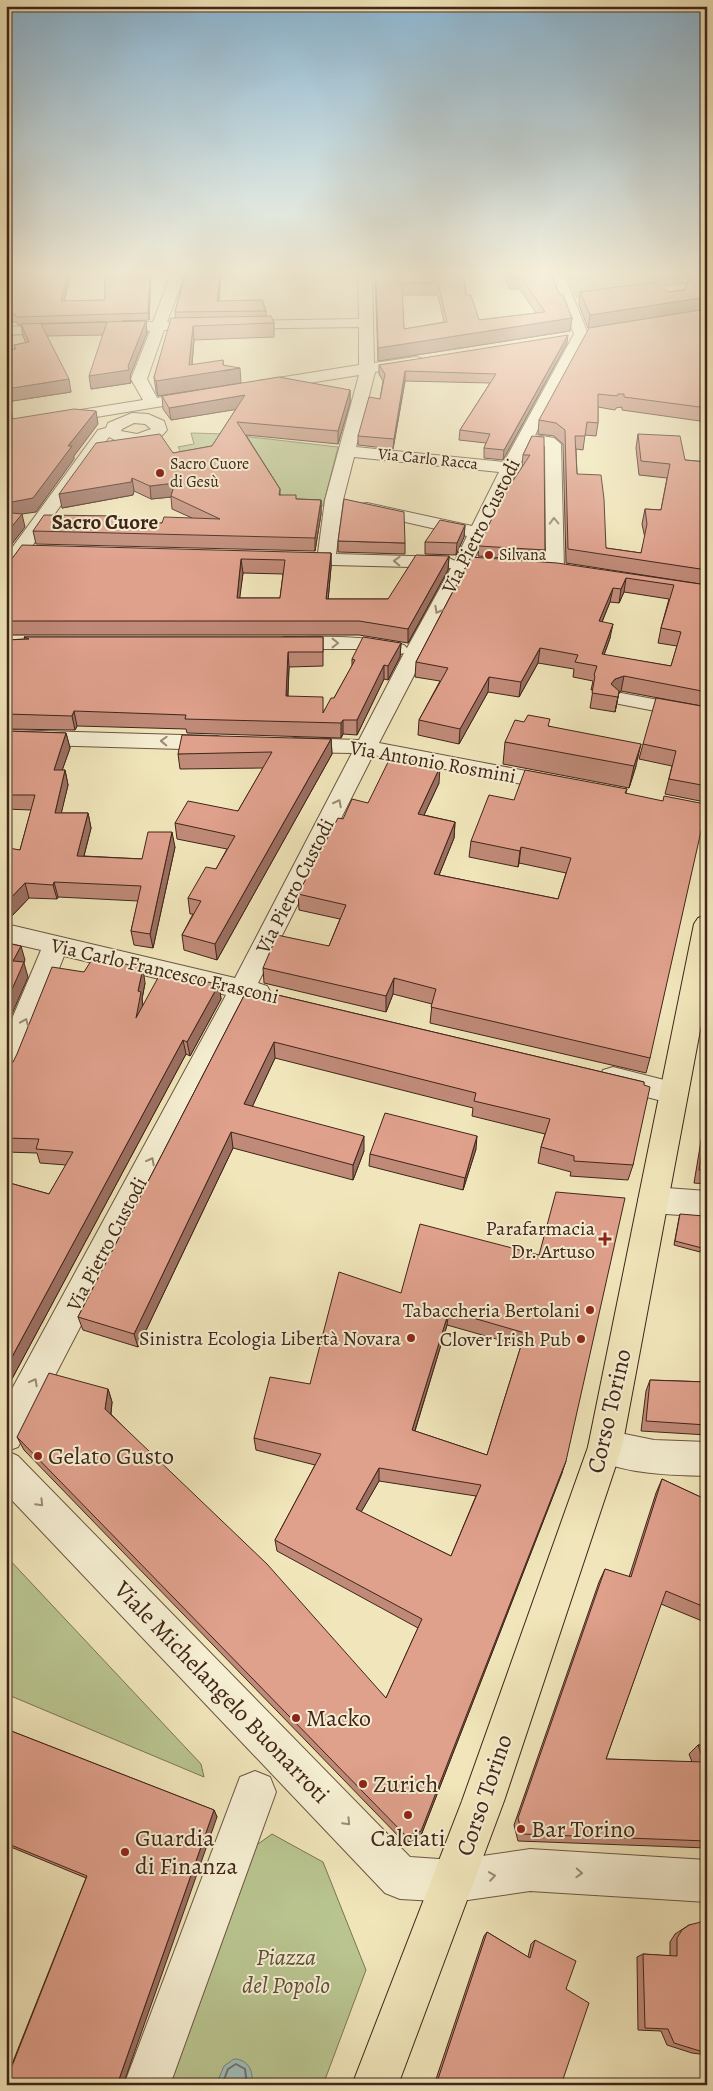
<svg xmlns="http://www.w3.org/2000/svg" width="713" height="2091" viewBox="0 0 713 2091" font-family="Alegreya,serif">
  <style>
    .green { fill: #b9c590; stroke: #7c7555 }
    .water { fill: #9fbdba; stroke: #79807a }
    .lines { fill: none; stroke-linecap: round; stroke-linejoin: round }
    .shore { stroke: #70716a; stroke-width: 2 }
    .minor-casing { stroke: #6c5542; stroke-width: 2 }
    .major-casing { stroke: #40251a; stroke-width: 2 }
    .minor { fill: #f6efd3; fill-rule: evenodd }
    .major { fill: #f1e6bb; fill-rule: evenodd }
    .wall { fill: #c08a78; stroke: #40251a; fill-rule: evenodd }
    .shaded-wall { fill: #9c7062; stroke: #40251a }
    .building { fill: #dfa08c; stroke: #40251a; fill-rule: evenodd }
    .oneway { stroke: #9b8a76 }
    .poi-dot { fill: #8f2418; stroke: #f6efd3; stroke-width: 2 }
    .labels { text-anchor: middle; dominant-baseline: central; stroke-width: 4; stroke-linejoin: round; paint-order: stroke }
    .far-street-label { font-size: 16px; fill: #40251a; stroke: #f6efd3 }
    .far-poi-label { font-size: 16px; fill: #40251a; stroke: #f6efd3; text-anchor: start }
    .street-label { font-size: 20px; fill: #40251a; stroke: #f6efd3 }
    .poi-label { font-size: 20px; fill: #40251a; stroke: #f6efd3; text-anchor: end }
    .far-district-label { font-size: 21px; font-weight: bold; fill: #40251a; stroke: #f6efd3 }
    .near-street-label { font-size: 24px; fill: #40251a; stroke: #f6efd3 }
    .near-poi-label { font-size: 24px; fill: #40251a; stroke: #f6efd3; text-anchor: start }
    .near-park-label { font-size: 24px; font-style: italic; fill: #5e4d38; stroke: #f6efd3 }
  </style>
  <rect width="100%" height="100%" fill="#f1e6bb"/>
  <filter id="stains"><feTurbulence type="fractalNoise" baseFrequency=".004" numOctaves="4"/><feColorMatrix values="0 0 0 0 .2 0 0 0 0 .09 0 0 0 0 .02 0 0 0 .5 -.17"/></filter>
  <radialGradient id="worn" r=".72"><stop offset=".6" stop-color="#630" stop-opacity="0"/><stop offset="1" stop-color="#630" stop-opacity=".3"/></radialGradient>
  <g class="green">
    <path d="M 567,274 L 705,274 L 701,281 L 577,298 Z"/>
    <path d="M 191,433 L 225,434 L 338,447 L 323,506 L 223,503 L 187,463 L 178,447 L 194,444 Z"/>
    <path d="M 6,1556 L 201,1764 L 204,1777 L 6,1694 Z"/>
    <path d="M 272,1834 L 323,1862 L 366,1970 L 323,2085 L 167,2085 L 251,1849 Z"/>
  </g>
  <path class="water" d="M 234,2059 C 248,2059 255,2072 251,2085 L 216,2085 L 224,2066 Z"/>
  <g class="lines">
    <path class="shore" d="M 222,2085 L 228,2069 L 236,2064 L 245,2069 L 247,2085"/>
    <g class="minor-casing">
      <g id="minor">
        <path d="M 171,274 L 185,274 L 167,322 L 359,319 L 358,274 L 372,274 L 374,363 L 416,357 L 421,358 L 423,361 L 421,364 L 416,365 L 375,372 L 356,447 L 504,462 L 574,334 L 550,274 L 564,274 L 588,334 L 535,435 L 554,438 L 561,444 L 564,569 L 562,573 L 555,575 L 548,573 L 546,569 L 545,446 L 530,444 L 472,563 L 379,743 L 558,777 L 566,779 L 569,784 L 566,789 L 558,791 L 373,755 L 258,983 L 267,986 L 271,993 L 267,1000 L 258,1003 L 249,1001 L 18,1447 L 7,1451 L 18,1456 L 410,1857 L 454,1860 L 530,1849 L 707,1860 L 707,1902 L 530,1891 L 454,1902 L 400,1899 L 385,1893 L 6,1494 L 6,1400 L 226,995 L 64,956 L 20,1067 L 16,1075 L 6,1078 L 6,1033 L 41,950 L 6,942 L 6,924 L 235,978 L 352,753 L 295,752 L 287,750 L 284,745 L 287,740 L 295,738 L 359,740 L 404,653 L 397,655 L 359,649 L 285,649 L 278,647 L 275,643 L 278,639 L 285,637 C 325,637 365,635 404,645 L 407,648 L 451,568 L 293,564 L 286,562 L 284,558 L 286,554 L 318,553 L 325,500 L 359,375 L 259,391 L 254,389 L 251,386 L 254,383 L 259,381 L 359,365 L 359,327 L 164,330 L 147,379 L 157,398 L 199,391 L 205,393 L 207,396 L 205,399 L 6,432 L 6,422 L 143,400 L 131,379 L 150,331 L 110,331 L 105,330 L 103,327 L 105,324 L 110,323 L 153,322 ZM 354,457 L 499,472 L 472,526 L 367,503 L 361,504 L 358,508 L 361,512 L 467,536 L 455,561 L 447,557 L 336,554 L 343,500 Z"/>
        <path d="M 60,325 L 65,326 L 67,329 L 65,332 L 6,335 L 6,327 Z"/>
        <path d="M 132,413 L 148,414 L 164,421 L 167,430 C 155,447 126,447 109,437 L 13,573 L 6,575 L 6,556 L 98,430 L 106,428 L 108,423 ZM 134,423 L 145,424 L 151,429 L 137,434 L 121,431 L 122,429 Z"/>
        <path d="M 621,693 L 707,709 L 707,721 L 614,703 L 610,699 L 614,695 Z"/>
        <path d="M 6,730 L 217,736 L 225,738 L 228,743 L 225,748 L 217,750 L 6,744 Z"/>
        <path d="M 613,1067 L 684,1085 L 688,1093 L 684,1101 L 674,1104 L 603,1086 L 599,1078 L 603,1070 Z"/>
        <path d="M 653,1187 L 707,1191 L 707,1217 L 653,1213 L 642,1209 L 638,1200 L 642,1191 Z"/>
        <path d="M 605,1430 L 654,1440 L 707,1442 L 707,1476 C 668,1475 629,1474 593,1459 L 588,1447 L 593,1435 Z"/>
        <path d="M 255,1771 L 270,1777 L 276,1792 L 170,2085 L 124,2085 L 240,1777 Z"/>
      </g>
    </g>
    <g class="major-casing">
      <path id="major" d="M 707,915 L 707,993 L 622,1447 L 504,1801 L 398,2085 L 352,2085 L 462,1801 L 588,1447 L 694,924 L 698,918 Z"/>
    </g>
    <use href="#minor" class="minor"/>
    <use href="#major" class="major"/>
  </g>
  <g class="wall">
    <path d="M 6,274 L 71,274 L 64,301 L 105,300 L 151,274 L 149,320 L 122,321 L 146,321 L 147,333 L 130,376 L 131,383 L 91,389 L 103,335 L 47,336 L 71,392 L 6,402 L 6,350 L 15,349 L 14,345 L 26,343 L 23,336 L 21,325 L 18,325 L 17,322 L 6,322 Z"/>
    <path d="M 185,274 L 221,274 L 219,301 L 266,311 L 266,316 L 274,323 L 274,337 L 194,340 L 192,365 L 224,365 L 241,383 L 158,396 L 156,392 L 154,377 L 175,318 L 175,312 Z"/>
    <path d="M 375,274 L 463,274 L 466,295 L 479,320 L 536,313 L 520,289 L 510,289 L 504,274 L 551,274 L 559,293 L 572,318 L 570,331 L 378,361 ZM 402,295 L 438,295 L 444,322 L 404,329 Z"/>
    <path d="M 707,274 L 707,422 L 622,410 L 622,407 L 616,408 L 615,410 L 598,407 L 598,423 L 596,436 L 585,435 L 583,450 L 576,449 L 577,474 L 606,548 L 641,553 L 645,538 L 642,524 L 645,509 L 661,510 L 667,478 L 639,475 L 636,448 L 638,434 L 685,460 L 707,462 L 707,585 L 566,563 L 563,444 L 554,436 L 538,434 L 539,420 L 620,323 L 588,328 L 579,305 L 580,292 L 668,292 L 684,290 Z"/>
    <path d="M 567,343 L 503,460 L 484,458 L 484,448 L 486,443 L 459,440 L 460,430 L 490,383 L 405,381 L 393,449 L 358,445 L 358,436 L 380,399 L 383,381 L 379,374 L 379,365 Z"/>
    <path d="M 350,390 L 350,403 L 338,444 L 246,435 L 280,489 L 280,495 L 297,499 L 321,500 L 321,514 L 315,551 L 36,544 L 33,531 L 120,522 L 162,523 L 192,518 L 172,509 L 171,497 L 151,499 L 134,491 L 133,495 L 62,508 L 173,453 L 212,446 L 236,409 L 171,420 L 163,409 L 162,396 Z"/>
    <path d="M 532,436 L 545,550 L 544,561 L 478,556 L 479,546 L 523,465 L 522,465 L 523,455 Z"/>
    <path d="M 465,525 L 464,537 L 456,555 L 425,554 L 425,542 Z"/>
    <path d="M 338,541 L 405,543 L 405,554 L 338,552 Z"/>
    <path d="M 331,553 L 331,567 L 328,599 L 388,599 L 449,556 L 448,570 L 408,643 L 359,635 L 6,635 L 6,561 ZM 243,573 L 283,574 L 280,598 L 239,598 Z"/>
    <path d="M 471,557 L 707,585 L 707,707 L 621,691 L 619,692 L 615,712 L 590,708 L 593,690 L 591,690 L 593,681 L 573,677 L 574,669 L 538,663 L 519,697 L 488,692 L 459,744 L 418,735 L 419,720 L 440,681 L 415,677 L 416,662 ZM 624,592 L 669,599 L 661,628 L 658,643 L 677,646 L 671,666 L 604,655 L 610,638 L 602,622 L 610,602 L 619,603 Z"/>
    <path d="M 24,637 L 323,637 L 323,666 L 289,667 L 288,696 L 323,712 L 334,698 L 352,666 L 352,659 L 401,643 L 400,657 L 388,680 L 384,679 L 357,735 L 343,734 L 341,738 L 187,733 L 186,729 L 77,726 L 75,730 L 6,729 L 6,640 L 25,639 Z"/>
    <path d="M 707,707 L 707,795 L 705,802 L 665,794 L 672,766 L 639,759 L 643,744 Z"/>
    <path d="M 549,726 L 636,766 L 629,788 L 503,764 L 505,742 Z"/>
    <path d="M 6,731 L 66,733 L 70,748 L 62,770 L 65,770 L 68,785 L 61,813 L 88,813 L 91,828 L 84,856 L 142,859 L 175,847 L 153,948 L 134,945 L 131,931 L 138,901 L 58,897 L 57,899 L 29,898 L 8,920 L 6,919 L 6,853 L 20,850 L 31,810 L 6,809 Z"/>
    <path d="M 331,739 L 332,754 L 217,960 L 184,950 L 182,935 L 193,914 L 190,914 L 188,898 L 216,869 L 227,849 L 177,839 L 175,823 L 238,811 L 263,768 L 180,769 L 178,754 Z"/>
    <path d="M 439,783 L 424,815 L 455,822 L 454,838 L 439,875 L 558,899 L 566,873 L 519,863 L 518,867 L 469,857 L 471,841 L 514,800 L 627,789 L 626,793 L 650,1058 L 646,1073 L 430,1023 L 432,1004 L 393,994 L 386,1012 L 264,983 L 263,968 L 329,946 L 340,919 L 299,910 L 298,894 L 343,819 L 368,803 Z"/>
    <path d="M 171,979 L 219,984 L 221,999 L 190,1056 L 186,1054 L 6,1390 L 6,1182 L 49,1194 L 66,1165 L 40,1163 L 37,1153 L 6,1152 L 6,1064 L 13,1062 L 145,983 L 142,999 L 143,1005 Z"/>
    <path d="M 248,988 L 644,1082 L 633,1165 L 628,1180 L 570,1176 L 571,1172 L 538,1163 L 541,1147 L 545,1134 L 472,1116 L 473,1108 L 275,1058 L 252,1107 L 364,1151 L 353,1180 L 233,1148 L 138,1347 L 83,1330 L 78,1317 Z"/>
    <path d="M 707,1105 L 707,1184 L 694,1183 Z"/>
    <path d="M 476,1149 L 463,1190 L 369,1166 L 370,1154 Z"/>
    <path d="M 680,1214 L 702,1248 L 700,1252 L 674,1245 L 679,1218 Z"/>
    <path d="M 539,1255 L 562,1473 L 420,1838 L 405,1843 L 24,1450 L 17,1437 L 108,1389 L 112,1402 L 111,1414 L 386,1698 L 418,1628 L 277,1551 L 275,1540 L 315,1465 L 256,1450 L 254,1438 L 310,1384 L 401,1293 ZM 447,1325 L 521,1346 L 487,1455 L 415,1431 ZM 379,1481 L 476,1496 L 451,1556 L 361,1512 Z"/>
    <path d="M 707,1272 L 707,1289 L 705,1277 Z"/>
    <path d="M 650,1380 L 707,1382 L 707,1435 L 641,1431 L 646,1391 Z"/>
    <path d="M 662,1479 L 707,1500 L 707,1623 L 661,1604 L 606,1759 L 692,1762 L 689,1754 L 698,1745 L 707,1746 L 707,1848 L 518,1841 L 514,1825 L 599,1582 L 605,1569 L 629,1577 L 656,1493 Z"/>
    <path d="M 6,1729 L 214,1810 L 217,1817 L 12,2064 L 86,1878 L 6,1845 Z"/>
    <path d="M 689,1925 L 707,1926 L 707,2055 L 692,2053 L 667,2045 L 661,2031 L 638,2030 L 637,1957 L 643,1954 L 670,1956 L 670,1942 L 675,1934 Z"/>
    <path d="M 487,1932 L 528,1957 L 531,1944 L 535,1940 L 566,1989 L 561,2085 L 434,2085 L 484,1936 Z"/>
  </g>
  <g class="shaded-wall">
    <path d="M 68,274 L 71,274 L 62,309 L 61,301 Z"/>
    <path d="M 150,274 L 151,274 L 149,320 L 148,313 Z"/>
    <path d="M 220,274 L 221,274 L 218,309 L 217,301 Z"/>
    <path d="M 707,297 L 707,309 L 588,328 L 590,315 Z"/>
    <path d="M 572,318 L 570,331 L 378,361 L 378,348 Z"/>
    <path d="M 146,321 L 147,333 L 130,376 L 131,383 L 91,389 L 89,376 L 128,366 Z"/>
    <path d="M 193,326 L 194,340 L 191,376 L 223,360 L 224,371 L 240,368 L 241,383 L 158,396 L 156,381 L 189,365 Z"/>
    <path d="M 568,335 L 567,343 L 503,460 L 504,450 Z"/>
    <path d="M 405,371 L 405,381 L 393,449 L 394,439 Z"/>
    <path d="M 69,379 L 71,392 L 6,402 L 6,389 Z"/>
    <path d="M 350,390 L 350,403 L 338,444 L 338,431 Z"/>
    <path d="M 245,395 L 245,408 L 171,420 L 169,408 Z"/>
    <path d="M 10,406 L 13,419 L 6,420 L 6,407 Z"/>
    <path d="M 96,411 L 98,424 L 74,456 L 74,459 L 36,512 L 22,514 L 25,527 L 6,552 L 6,534 L 12,513 L 12,502 L 68,446 Z"/>
    <path d="M 132,478 L 134,491 L 133,495 L 62,508 L 59,494 Z"/>
    <path d="M 175,483 L 171,497 L 151,499 L 150,486 Z"/>
    <path d="M 321,500 L 321,514 L 315,551 L 315,538 Z"/>
    <path d="M 465,525 L 464,537 L 456,555 L 457,543 Z"/>
    <path d="M 331,553 L 331,567 L 327,613 L 326,599 Z"/>
    <path d="M 449,556 L 448,570 L 408,643 L 408,629 Z"/>
    <path d="M 241,559 L 243,573 L 238,612 L 237,598 Z"/>
    <path d="M 626,578 L 624,592 L 619,603 L 621,589 Z"/>
    <path d="M 613,588 L 610,602 L 596,636 L 599,621 Z"/>
    <path d="M 613,624 L 610,638 L 599,669 L 602,654 Z"/>
    <path d="M 401,643 L 400,657 L 388,680 L 388,666 Z"/>
    <path d="M 540,648 L 538,663 L 519,697 L 521,682 Z"/>
    <path d="M 288,652 L 289,667 L 287,710 L 286,696 Z"/>
    <path d="M 384,665 L 384,679 L 357,735 L 357,720 Z"/>
    <path d="M 624,676 L 621,691 L 619,692 L 615,712 L 619,692 L 611,684 L 615,679 Z"/>
    <path d="M 489,677 L 488,692 L 459,744 L 460,729 Z"/>
    <path d="M 74,711 L 77,726 L 75,730 L 72,716 Z"/>
    <path d="M 343,720 L 343,734 L 341,738 L 341,723 Z"/>
    <path d="M 66,733 L 70,748 L 57,785 L 54,770 Z"/>
    <path d="M 331,739 L 332,754 L 217,960 L 215,944 Z"/>
    <path d="M 641,744 L 636,766 L 629,788 L 634,766 Z"/>
    <path d="M 440,767 L 439,783 L 417,830 L 418,814 Z"/>
    <path d="M 65,770 L 68,785 L 58,827 L 55,813 Z"/>
    <path d="M 88,813 L 91,828 L 80,871 L 77,856 Z"/>
    <path d="M 455,822 L 454,838 L 433,890 L 434,874 Z"/>
    <path d="M 172,832 L 175,847 L 153,948 L 150,934 Z"/>
    <path d="M 521,847 L 519,863 L 518,867 L 520,851 Z"/>
    <path d="M 54,882 L 58,897 L 57,899 L 53,885 Z"/>
    <path d="M 25,883 L 29,898 L 8,920 L 6,914 L 6,903 Z"/>
    <path d="M 21,946 L 25,960 L 24,963 L 28,977 L 6,1028 L 6,1003 L 13,961 Z"/>
    <path d="M 143,968 L 145,983 L 142,999 L 143,1007 L 136,1018 L 138,991 Z"/>
    <path d="M 394,978 L 393,994 L 386,1012 L 386,996 Z"/>
    <path d="M 219,984 L 221,999 L 190,1056 L 187,1042 Z"/>
    <path d="M 183,1040 L 186,1054 L 6,1390 L 6,1368 Z"/>
    <path d="M 274,1042 L 275,1058 L 246,1120 L 244,1104 Z"/>
    <path d="M 231,1132 L 233,1148 L 138,1347 L 134,1334 Z"/>
    <path d="M 364,1136 L 364,1151 L 353,1180 L 353,1165 Z"/>
    <path d="M 477,1136 L 476,1149 L 463,1190 L 465,1178 Z"/>
    <path d="M 449,1311 L 447,1325 L 411,1443 L 412,1430 Z"/>
    <path d="M 108,1389 L 112,1402 L 110,1422 L 105,1409 Z"/>
    <path d="M 566,1461 L 562,1473 L 420,1838 L 405,1843 L 406,1836 Z"/>
    <path d="M 379,1468 L 379,1481 L 356,1521 L 356,1509 Z"/>
    <path d="M 214,1810 L 217,1817 L 123,2085 L 117,2085 Z"/>
    <path d="M 6,2061 L 20,2067 L 12,2066 L 6,2064 Z"/>
  </g>
  <g class="building">
    <path d="M 6,274 L 68,274 L 61,301 L 105,300 L 104,274 L 150,274 L 148,313 L 16,317 L 15,314 L 6,315 Z"/>
    <path d="M 185,274 L 220,274 L 217,301 L 262,300 L 266,311 L 175,312 Z"/>
    <path d="M 376,274 L 463,274 L 466,295 L 471,295 L 479,320 L 545,312 L 521,277 L 511,277 L 510,274 L 551,274 L 559,293 L 563,295 L 572,318 L 378,348 ZM 402,283 L 438,283 L 447,322 L 404,329 Z"/>
    <path d="M 692,274 L 707,274 L 707,297 L 590,315 L 580,292 L 647,283 L 655,283 L 668,292 L 684,290 Z"/>
    <path d="M 707,309 L 707,408 L 624,397 L 624,394 L 618,394 L 617,396 L 598,394 L 598,423 L 587,422 L 585,436 L 575,436 L 577,474 L 601,475 L 604,499 L 606,548 L 641,553 L 647,524 L 645,509 L 661,510 L 670,464 L 641,461 L 638,434 L 680,436 L 685,460 L 707,462 L 707,570 L 568,549 L 565,430 L 556,423 L 539,420 L 589,328 Z"/>
    <path d="M 271,316 L 274,323 L 193,326 L 189,365 L 223,360 L 223,365 L 240,368 L 156,381 L 154,377 L 171,318 Z"/>
    <path d="M 146,321 L 128,366 L 129,370 L 89,376 L 107,322 L 41,324 L 69,379 L 6,389 L 6,350 L 16,349 L 14,345 L 29,342 L 21,324 Z"/>
    <path d="M 568,335 L 504,450 L 484,448 L 490,434 L 460,430 L 496,374 L 405,371 L 394,439 L 358,436 L 369,397 L 380,399 L 385,374 L 379,365 Z"/>
    <path d="M 279,377 L 350,390 L 338,431 L 237,422 L 280,489 L 279,495 L 296,495 L 296,499 L 321,500 L 315,538 L 33,531 L 44,515 L 119,516 L 117,522 L 162,523 L 164,517 L 220,519 L 171,496 L 175,483 L 150,486 L 132,478 L 131,482 L 59,494 L 96,443 L 160,434 L 173,453 L 212,446 L 245,395 L 169,408 L 162,396 Z"/>
    <path d="M 74,409 L 96,411 L 68,446 L 72,446 L 33,498 L 12,502 L 12,513 L 22,514 L 6,534 L 6,420 Z"/>
    <path d="M 532,436 L 544,437 L 545,550 L 479,546 L 501,499 L 530,455 L 523,455 Z"/>
    <path d="M 344,499 L 404,512 L 405,543 L 338,541 Z"/>
    <path d="M 440,520 L 465,525 L 457,543 L 425,542 Z"/>
    <path d="M 22,545 L 331,553 L 326,599 L 388,599 L 416,555 L 449,556 L 408,629 L 359,621 L 6,621 L 6,561 L 11,560 ZM 241,559 L 285,560 L 280,598 L 237,598 Z"/>
    <path d="M 471,557 L 557,563 L 707,585 L 707,692 L 624,676 L 615,679 L 611,684 L 619,691 L 618,697 L 592,693 L 595,676 L 594,675 L 597,666 L 575,662 L 578,655 L 540,648 L 521,682 L 489,677 L 460,729 L 419,720 L 448,668 L 416,662 ZM 626,578 L 674,585 L 661,628 L 681,632 L 671,666 L 602,654 L 613,624 L 599,621 L 613,588 L 621,589 Z"/>
    <path d="M 24,637 L 323,637 L 323,652 L 288,652 L 286,696 L 323,697 L 323,713 L 331,698 L 334,698 L 355,660 L 352,659 L 363,637 L 401,643 L 388,666 L 384,665 L 357,720 L 343,720 L 341,723 L 185,719 L 186,715 L 74,711 L 72,716 L 6,714 L 6,640 L 29,639 Z"/>
    <path d="M 656,698 L 707,707 L 707,786 L 669,779 L 676,751 L 643,744 Z"/>
    <path d="M 528,715 L 550,719 L 548,726 L 641,744 L 634,766 L 505,742 L 515,720 L 524,722 Z"/>
    <path d="M 6,731 L 66,733 L 54,770 L 65,770 L 55,813 L 88,813 L 77,856 L 142,859 L 148,832 L 172,832 L 150,934 L 131,931 L 141,886 L 54,882 L 53,885 L 25,883 L 6,903 L 6,853 L 9,848 L 20,850 L 35,795 L 6,795 L 6,765 L 11,750 L 6,750 Z"/>
    <path d="M 182,735 L 331,739 L 215,944 L 182,935 L 201,901 L 188,898 L 206,867 L 216,869 L 235,836 L 175,823 L 188,801 L 238,811 L 272,752 L 178,754 Z"/>
    <path d="M 391,756 L 440,767 L 418,814 L 455,822 L 434,874 L 558,899 L 571,858 L 521,847 L 520,851 L 471,841 L 489,795 L 514,800 L 525,770 L 627,789 L 625,793 L 663,801 L 664,796 L 705,804 L 704,809 L 706,809 L 650,1058 L 431,1007 L 436,989 L 394,978 L 386,996 L 263,968 L 277,935 L 329,946 L 346,905 L 298,894 L 338,818 L 343,819 L 352,799 L 368,803 Z"/>
    <path d="M 6,943 L 21,946 L 13,961 L 24,962 L 6,1003 Z"/>
    <path d="M 91,961 L 120,967 L 121,963 L 143,968 L 138,991 L 141,992 L 136,1018 L 160,974 L 171,979 L 174,976 L 219,984 L 187,1042 L 183,1040 L 6,1368 L 6,1182 L 49,1194 L 73,1152 L 36,1149 L 39,1139 L 6,1138 L 6,1064 L 13,1062 L 17,1054 L 52,967 L 84,972 Z"/>
    <path d="M 248,988 L 644,1082 L 644,1085 L 650,1087 L 633,1165 L 574,1161 L 574,1156 L 541,1147 L 550,1119 L 474,1101 L 476,1093 L 274,1042 L 244,1104 L 364,1136 L 353,1165 L 231,1132 L 134,1334 L 78,1317 Z"/>
    <path d="M 385,1113 L 477,1136 L 465,1178 L 370,1154 Z"/>
    <path d="M 707,1121 L 707,1170 L 699,1170 Z"/>
    <path d="M 556,1192 L 625,1198 L 566,1461 L 421,1831 L 406,1836 L 17,1437 L 49,1373 L 108,1389 L 105,1409 L 267,1564 L 386,1698 L 422,1619 L 275,1540 L 321,1454 L 254,1438 L 270,1377 L 310,1384 L 339,1272 L 401,1293 L 420,1224 L 539,1255 ZM 449,1311 L 525,1333 L 487,1455 L 412,1430 ZM 379,1468 L 481,1485 L 451,1556 L 356,1509 Z"/>
    <path d="M 680,1214 L 704,1216 L 702,1248 L 675,1241 Z"/>
    <path d="M 650,1380 L 707,1382 L 707,1425 L 646,1421 Z"/>
    <path d="M 662,1479 L 707,1500 L 707,1608 L 666,1591 L 606,1759 L 704,1762 L 698,1745 L 707,1746 L 707,1841 L 522,1834 L 518,1818 L 605,1569 L 631,1577 Z"/>
    <path d="M 6,1729 L 214,1810 L 117,2085 L 6,2085 L 6,2064 L 12,2066 L 87,1876 L 6,1843 Z"/>
    <path d="M 701,1922 L 707,1926 L 707,2052 L 700,2051 L 674,2043 L 668,2029 L 645,2028 L 643,1954 L 677,1956 L 677,1938 L 682,1930 L 689,1925 Z"/>
    <path d="M 487,1932 L 530,1958 L 535,1940 L 576,1961 L 566,1989 L 589,2003 L 561,2085 L 436,2085 Z"/>
  </g>
  <defs><path id="oneway-chevron" d="M-2-3.5L2.5 0L-2 3.5" fill="none" stroke-width="1.6" stroke-linecap="round" stroke-linejoin="round" transform="scale(1.25)"/></defs>
  <g class="oneway">
    <use href="#oneway-chevron" transform="translate(554 521) rotate(-91)"/>
    <use href="#oneway-chevron" transform="translate(397 561) rotate(-178)"/>
    <use href="#oneway-chevron" transform="translate(438 610) rotate(119)"/>
    <use href="#oneway-chevron" transform="translate(335 643)"/>
    <use href="#oneway-chevron" transform="translate(164 741) rotate(-178)"/>
    <use href="#oneway-chevron" transform="translate(338 803) rotate(-63)"/>
    <use href="#oneway-chevron" transform="translate(25 1022) rotate(-68)"/>
    <use href="#oneway-chevron" transform="translate(151 1161) rotate(-62)"/>
    <use href="#oneway-chevron" transform="translate(34 1382) rotate(-62)"/>
    <use href="#oneway-chevron" transform="translate(40 1503) rotate(46)"/>
    <use href="#oneway-chevron" transform="translate(347 1822) rotate(46)"/>
    <use href="#oneway-chevron" transform="translate(579 1873) rotate(3)"/>
    <use href="#oneway-chevron" transform="translate(492 1876) rotate(-8)"/>
  </g>
  <linearGradient id="sky" x2="0" y2="1"><stop stop-color="#8bb8d6"/><stop offset="0.48" stop-color="#f9f4e0"/><stop offset="1" stop-color="#f9f4e0" stop-opacity="0"/></linearGradient>
  <rect width="713" height="567" fill="url(#sky)"/>
  <g class="poi-dot">
    <circle cx="160" cy="473" r="5"/>
    <circle cx="489" cy="555" r="5"/>
    <path d="M602.5 1231.5h5v5h5v5h-5v5h-5v-5h-5v-5h5z"/>
    <circle cx="590" cy="1310" r="5"/>
    <circle cx="411" cy="1338" r="5"/>
    <circle cx="581" cy="1339" r="5"/>
    <circle cx="38" cy="1456" r="5"/>
    <circle cx="296" cy="1718" r="5"/>
    <circle cx="363" cy="1784" r="5"/>
    <circle cx="408" cy="1815" r="5"/>
    <circle cx="521" cy="1829" r="5"/>
    <circle cx="125" cy="1852" r="5"/>
  </g>
  <g class="labels">
    <g class="far-street-label">
      <text transform="translate(428 459) rotate(6)">Via Carlo Racca</text>
    </g>
    <g class="far-poi-label">
      <text x="170" y="464">Sacro Cuore<tspan x="170" dy="18">di Gesù</tspan></text>
      <text x="499" y="555">Silvana</text>
    </g>
    <g class="street-label">
      <text transform="translate(481 526) rotate(-63)">Via Pietro Custodi</text>
      <text transform="translate(433 762) rotate(10)">Via Antonio Rosmini</text>
      <text transform="translate(295 886) rotate(-63)">Via Pietro Custodi</text>
      <text transform="translate(165 971) rotate(13)">Via Carlo Francesco Frasconi</text>
      <text transform="translate(107 1244) rotate(-62)">Via Pietro Custodi</text>
    </g>
    <g class="poi-label">
      <text x="595" y="1228">Parafarmacia<tspan x="595" dy="23">Dr. Artuso</tspan></text>
      <text x="580" y="1310">Tabaccheria Bertolani</text>
      <text x="401" y="1338">Sinistra Ecologia Libertà Novara</text>
      <text x="571" y="1339">Clover Irish Pub</text>
    </g>
    <g class="far-district-label">
      <text x="105" y="522">Sacro Cuore</text>
    </g>
    <g class="near-street-label">
      <text transform="translate(609 1411) rotate(-77)">Corso Torino</text>
      <text transform="translate(222 1692) rotate(46)">Viale Michelangelo Buonarroti</text>
      <text transform="translate(484 1795) rotate(-71)">Corso Torino</text>
    </g>
    <g class="near-poi-label">
      <text x="48" y="1456">Gelato Gusto</text>
      <text x="306" y="1718">Macko</text>
      <text x="373" y="1784">Zurich</text>
      <text x="531" y="1829">Bar Torino</text>
      <text x="135" y="1838">Guardia<tspan x="135" dy="28">di Finanza</tspan></text>
      <text x="408" y="1838" text-anchor="middle">Calciati</text>
    </g>
    <g class="near-park-label">
      <text x="286" y="1957">Piazza<tspan x="286" dy="28">del Popolo</tspan></text>
    </g>
  </g>
  <rect width="713" height="2091" fill="none" stroke="#f1e6bb" stroke-width="25"/>
  <rect x="8" y="8" width="698" height="2076" fill="none" stroke="#40251a" stroke-width="2.5"/>
  <rect x="12" y="12" width="688" height="2066" fill="none" stroke="#40251a"/>
  <rect width="100%" height="100%" filter="url(#stains)"/>
  <rect width="100%" height="100%" fill="url(#worn)"/>
</svg>
